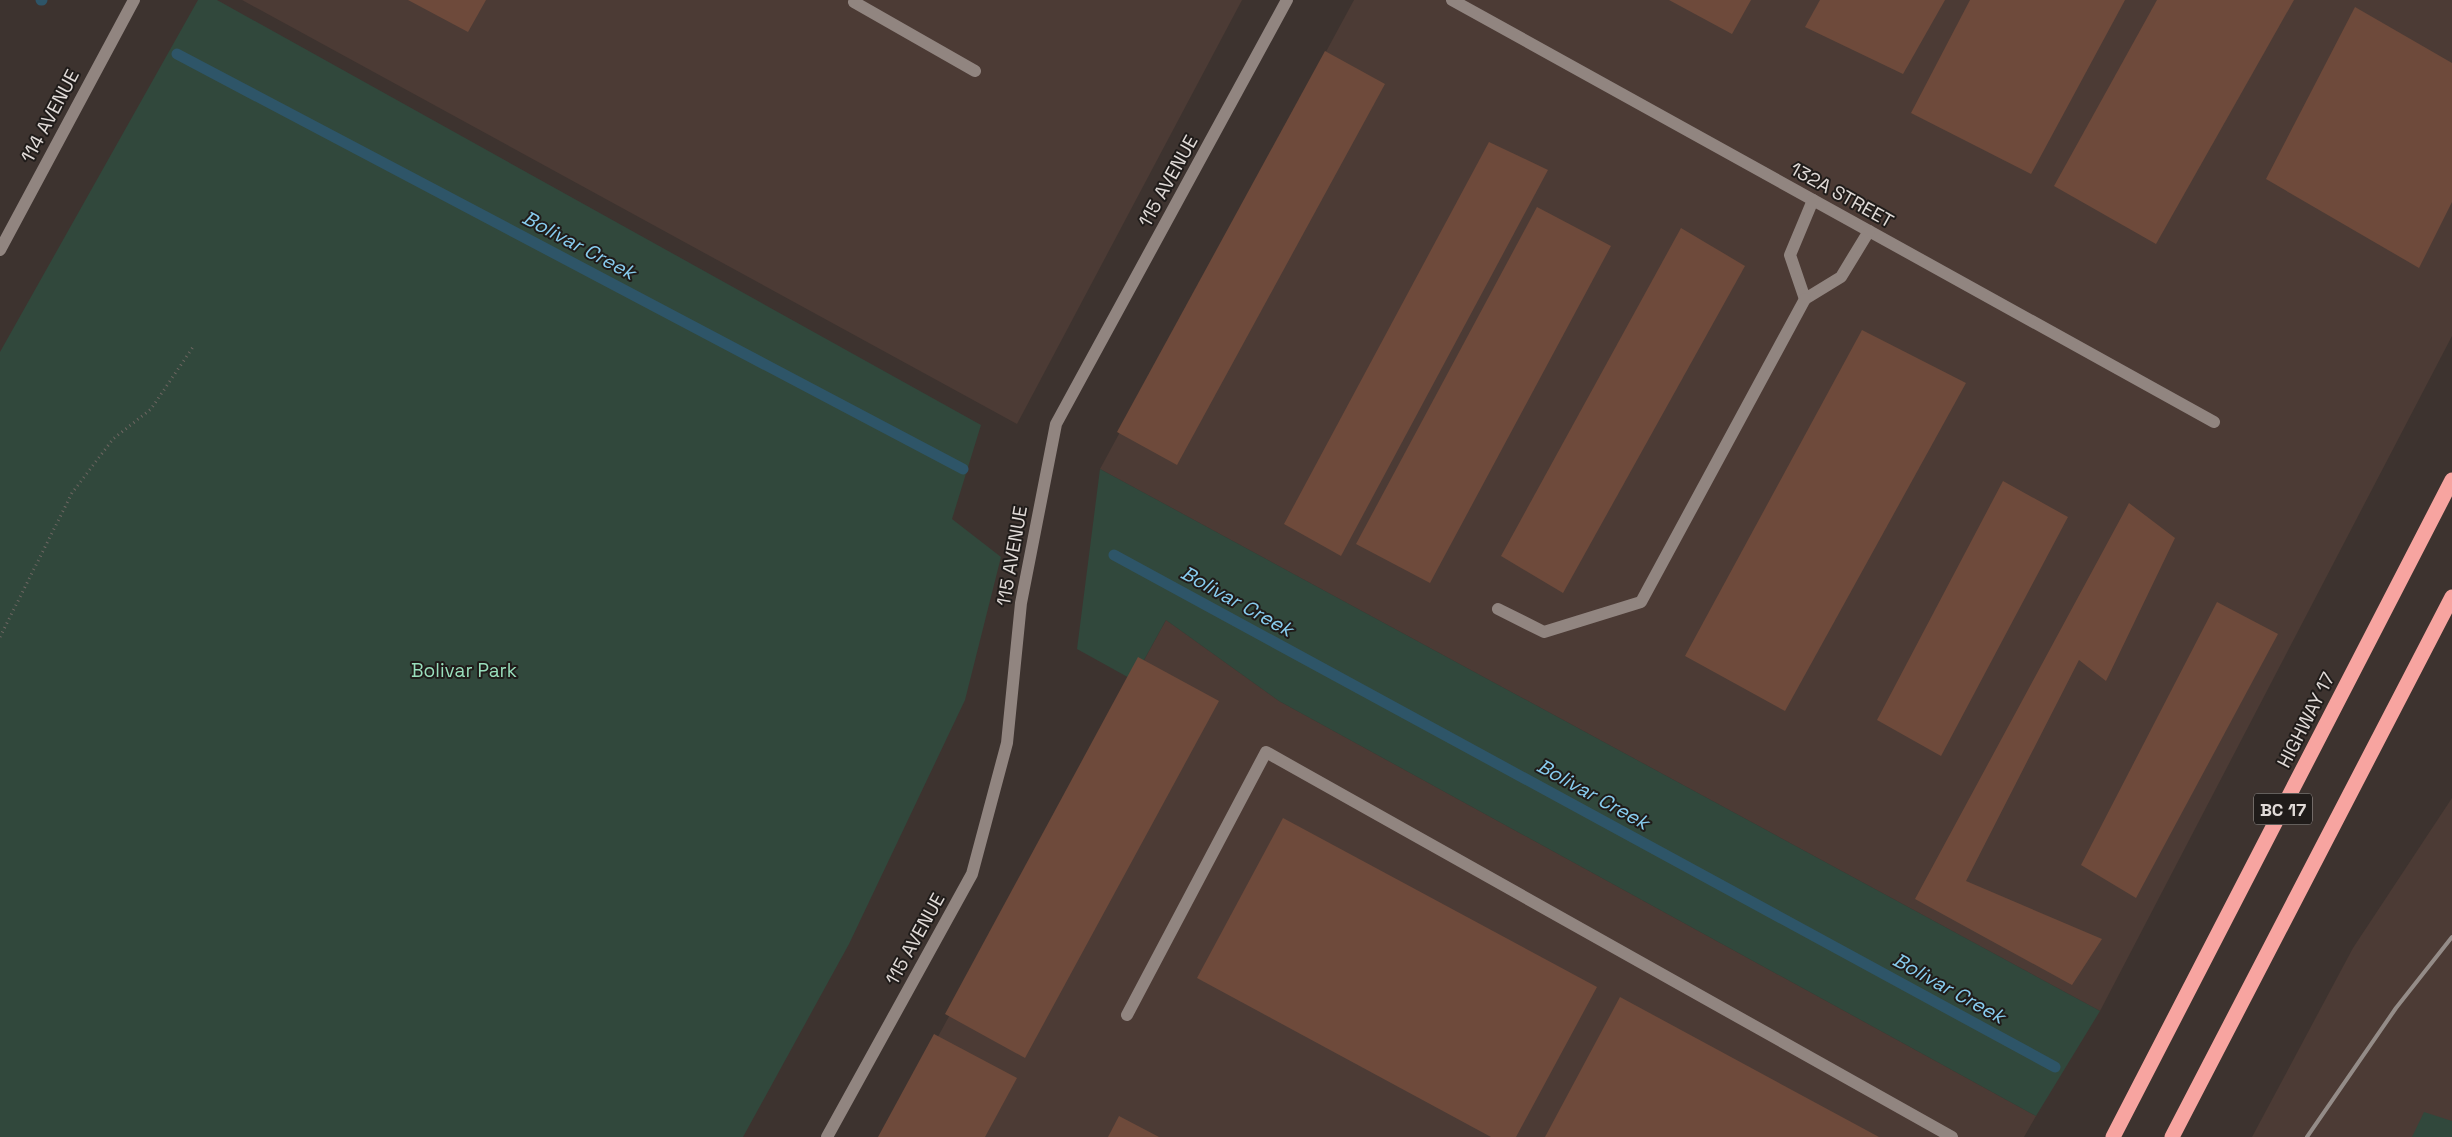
<svg xmlns="http://www.w3.org/2000/svg" width="2452" height="1137" viewBox="0 0 2452 1137" font-family="'Space Grotesk',sans-serif">
  <style>
    .built { fill: #4c3b35 }
    .green { fill: #31483c }
    .lines { fill: none; stroke-linecap: round; stroke-linejoin: round }
    .stream { stroke: #2e5568; stroke-width: 11 }
    .building { fill: #6e4a3b }
    .path { stroke: #6e6662; stroke-width: 3; stroke-dasharray: 1 4; stroke-linecap: butt }
    .minor { stroke: #918580; stroke-width: 12 }
    .highway { stroke: #f7a4a0; stroke-width: 15 }
    .rail { stroke: #948c88; stroke-width: 4 }
    .labels { text-anchor: middle; dominant-baseline: central; stroke-width: 4; stroke-linejoin: round; paint-order: stroke }
    .shield { fill: #201c1a; stroke: #a7a29f; stroke-width: 1 }
    .shield-label { font-size: 18px; font-weight: bold; fill: #e1dbd8 }
    .street-label { font-size: 19px; fill: #e1dbd8; stroke: #201c1a }
    .park-label { font-size: 19px; fill: #99debc; stroke: #201c1a }
    .water-label { font-size: 20px; font-style: italic; fill: #88ccef; stroke: #201c1a }
  </style>
  <rect width="100%" height="100%" fill="#3d332f"/>
  <g class="built">
    <path d="M 242,0 L 1242,0 L 1017,424 Z"/>
    <path d="M 1354,0 L 2452,0 L 2452,336 L 2100,1011 L 1100,469 Z"/>
    <path d="M 1166,620 L 1279,701 L 2036,1116 L 2024,1137 L 883,1137 Z"/>
    <path d="M 2452,798 L 2452,1137 L 2252,1137 L 2353,948 Z"/>
  </g>
  <g class="green">
    <path d="M 198,0 L 217,0 L 981,425 L 952,519 L 1001,557 L 965,700 L 849,944 L 743,1137 L 0,1137 L 0,352 Z"/>
    <path d="M 1100,469 L 2100,1011 L 2036,1116 L 1279,701 L 1166,620 L 1133,680 L 1077,649 Z"/>
    <path d="M 2424,1112 L 2452,1121 L 2452,1137 L 2412,1137 Z"/>
  </g>
  <g class="lines">
    <g class="stream">
      <path d="M 41,0 L 42,0"/>
      <path d="M 177,54 L 963,469"/>
      <path d="M 1114,555 L 2055,1067"/>
    </g>
  </g>
  <g class="building">
    <path d="M 408,0 L 486,0 L 468,32 Z"/>
    <path d="M 1669,0 L 1751,0 L 1732,34 Z"/>
    <path d="M 1820,0 L 1945,0 L 1903,74 L 1805,27 Z"/>
    <path d="M 1970,0 L 2125,0 L 2031,174 L 1911,113 Z"/>
    <path d="M 2157,0 L 2294,0 L 2156,244 L 2054,186 Z"/>
    <path d="M 2355,7 L 2452,63 L 2452,202 L 2419,268 L 2266,179 Z"/>
    <path d="M 1325,51 L 1385,84 L 1177,465 L 1117,432 Z"/>
    <path d="M 1489,142 L 1548,170 L 1341,556 L 1284,524 Z"/>
    <path d="M 1537,207 L 1611,246 L 1430,583 L 1356,544 Z"/>
    <path d="M 1681,228 L 1745,266 L 1563,593 L 1501,556 Z"/>
    <path d="M 1862,330 L 1966,383 L 1785,711 L 1685,656 Z"/>
    <path d="M 2003,481 L 2068,517 L 1941,756 L 1877,720 Z"/>
    <path d="M 2129,503 L 2175,538 L 2106,681 L 2079,660 L 1966,881 L 2102,939 L 2072,985 L 1915,899 Z"/>
    <path d="M 2217,602 L 2278,634 L 2136,898 L 2081,865 Z"/>
    <path d="M 1138,657 L 1219,701 L 1025,1058 L 945,1014 Z"/>
    <path d="M 1283,818 L 1597,987 L 1516,1137 L 1491,1137 L 1197,978 Z"/>
    <path d="M 1620,997 L 1879,1137 L 1545,1137 Z"/>
    <path d="M 934,1034 L 1017,1078 L 985,1137 L 878,1137 Z"/>
    <path d="M 1119,1116 L 1159,1137 L 1108,1137 Z"/>
  </g>
  <g class="lines">
    <path class="path" d="M 0,637 L 72,493 L 113,439 L 151,409 L 193,347"/>
    <g class="minor">
      <path d="M 855,0 L 854,2 L 975,71"/>
      <path d="M 1452,0 L 2214,422"/>
      <path d="M 1813,200 L 1790,255 L 1805,299 L 1841,277 L 1869,231"/>
      <path d="M 0,250 L 134,0"/>
      <path d="M 1498,609 L 1544,632 L 1641,602 L 1805,299"/>
      <path d="M 1127,1015 L 1266,752 L 1952,1137"/>
      <path d="M 827,1137 L 972,874 L 1007,743 L 1021,603 L 1056,424 L 1287,0"/>
    </g>
    <g class="highway">
      <path d="M 2113,1137 L 2452,480"/>
      <path d="M 2172,1137 L 2452,597"/>
    </g>
    <path class="rail" d="M 2307,1137 L 2396,1008 L 2452,937"/>
  </g>
  <g class="labels">
    <rect class="shield" x="2254" y="793.5" width="58" height="31" rx="4"/>
    <g class="shield-label">
      <text x="2283" y="809">BC 17</text>
    </g>
    <g class="street-label">
      <text transform="translate(50 116) rotate(-62)">114 AVENUE</text>
      <text transform="translate(1168 181) rotate(-61)">115 AVENUE</text>
      <text transform="translate(1842 195) rotate(29)">132A STREET</text>
      <text transform="translate(1012 556) rotate(-80)">115 AVENUE</text>
      <text transform="translate(2306 720) rotate(-63)">HIGHWAY 17</text>
      <text transform="translate(915 939) rotate(-61)">115 AVENUE</text>
    </g>
    <g class="park-label">
      <text x="464" y="670">Bolivar Park</text>
    </g>
    <g class="water-label">
      <text transform="translate(579 245) rotate(28)">Bolivar Creek</text>
      <text transform="translate(1237 601) rotate(29)">Bolivar Creek</text>
      <text transform="translate(1593 794) rotate(29)">Bolivar Creek</text>
      <text transform="translate(1949 988) rotate(29)">Bolivar Creek</text>
    </g>
  </g>
</svg>
